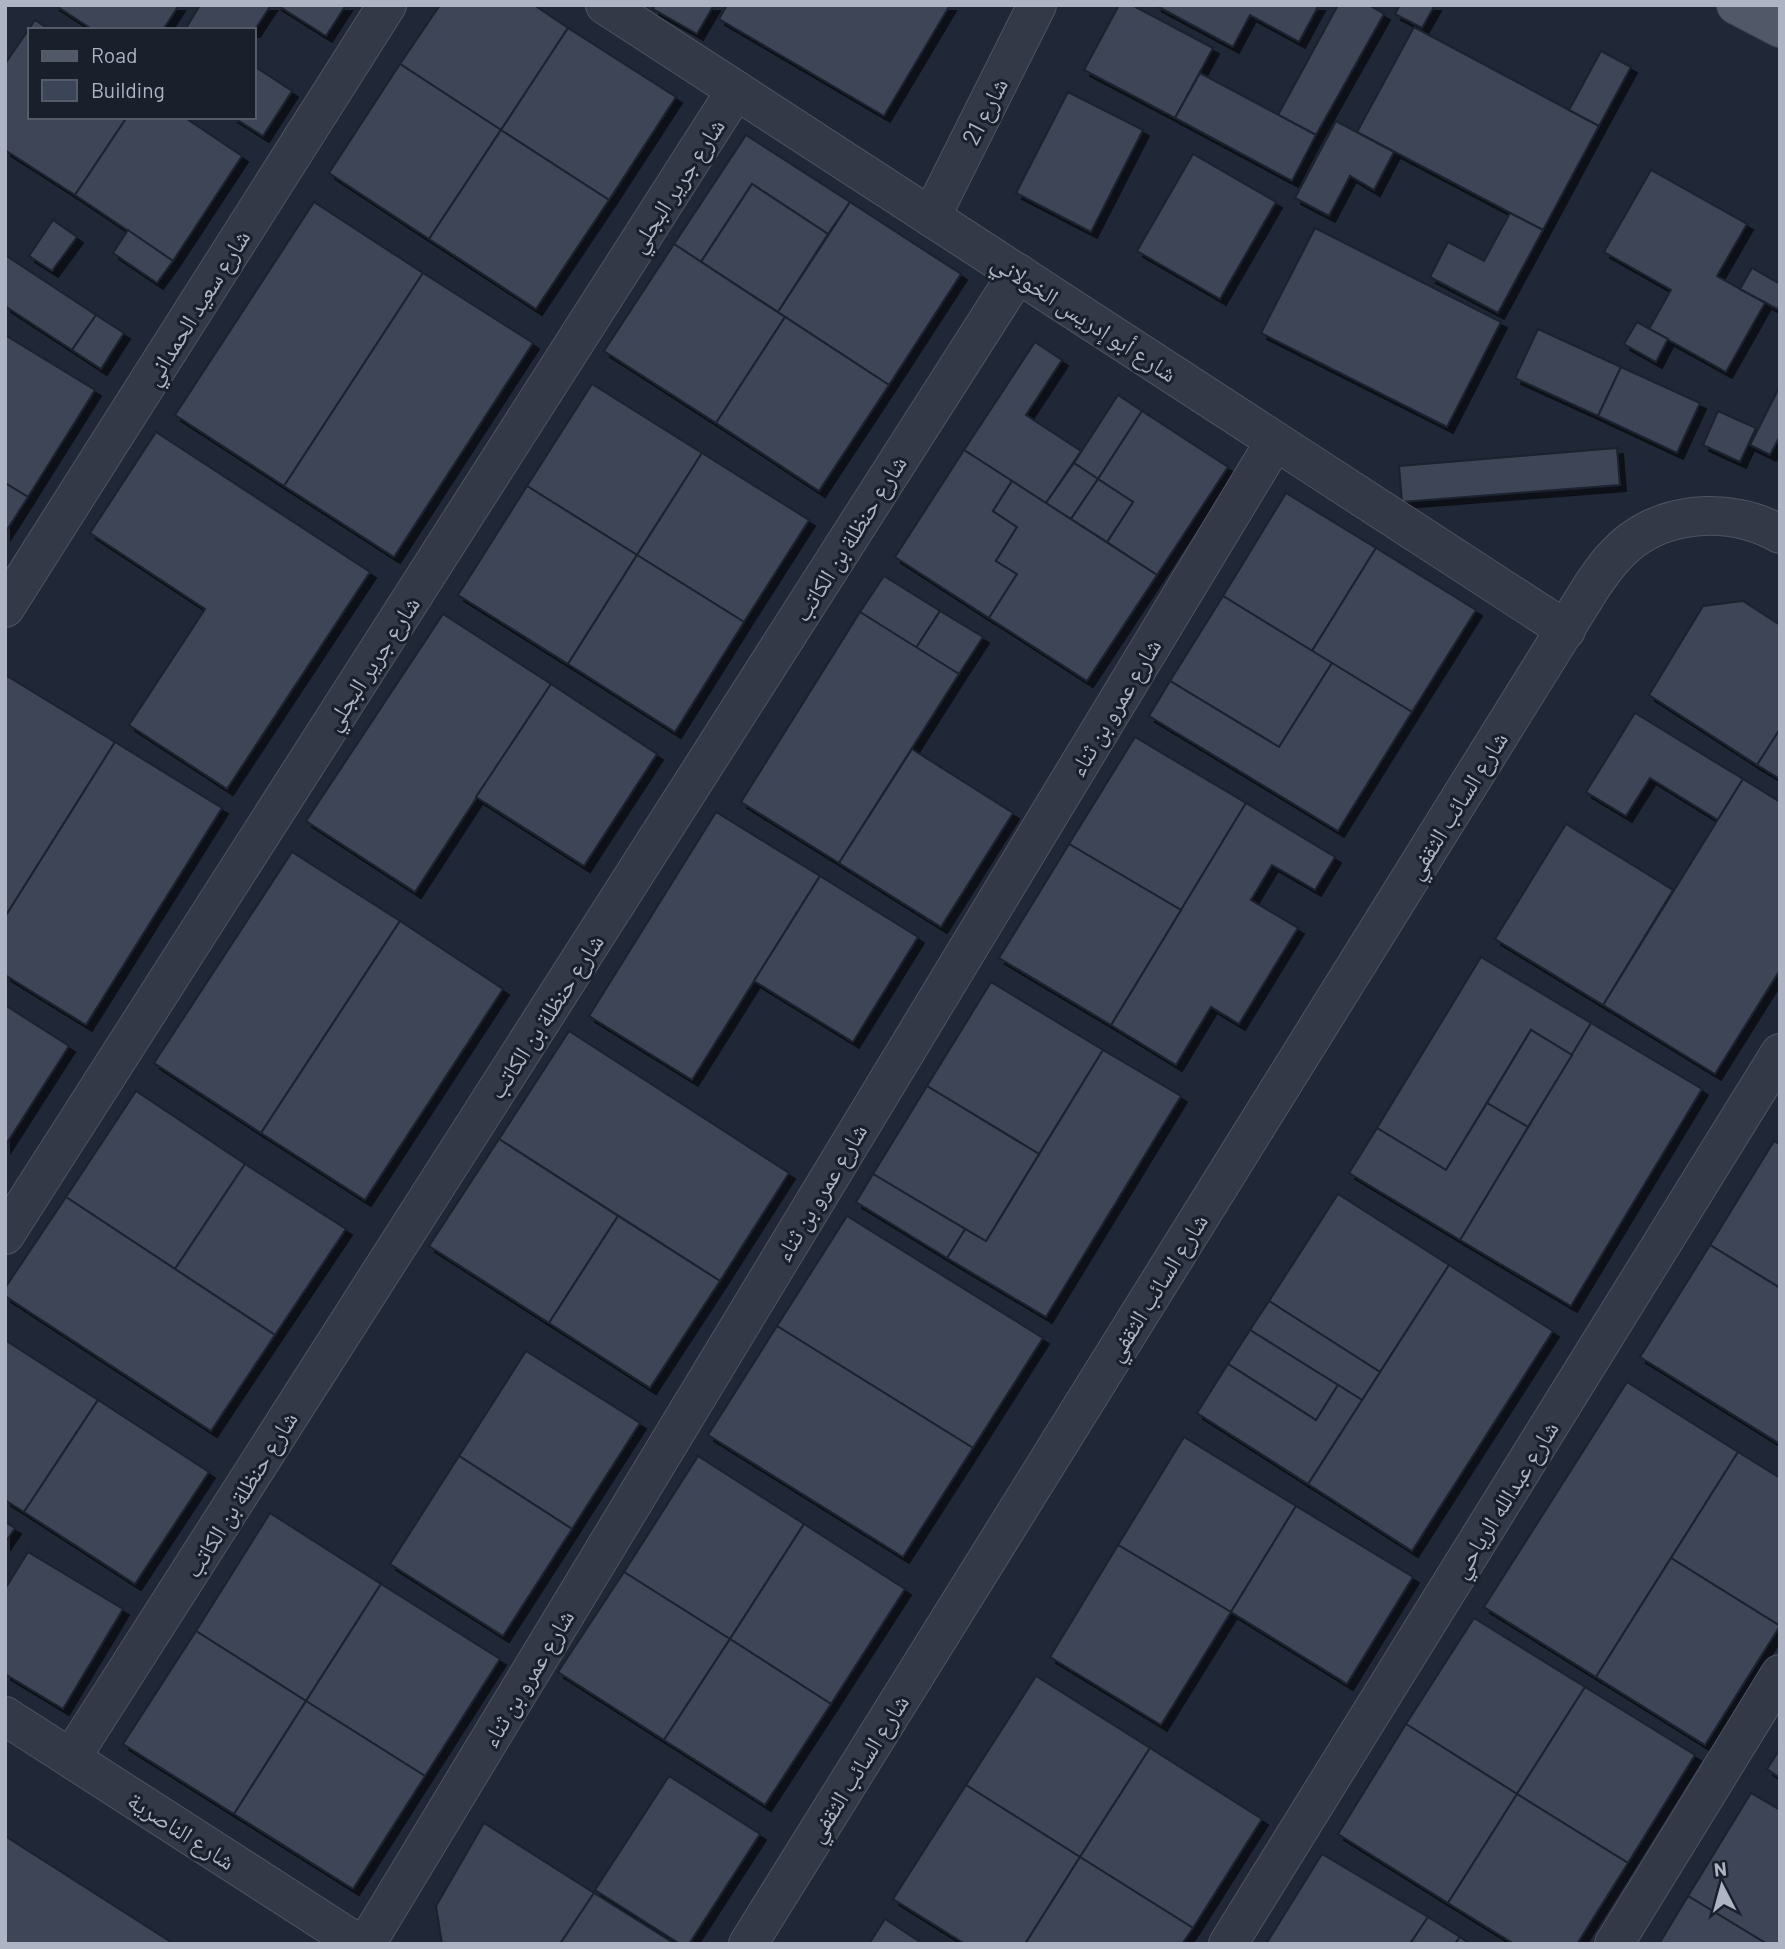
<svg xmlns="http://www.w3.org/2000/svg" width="1785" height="1949" viewBox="0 0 1785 1949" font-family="Barlow,'Noto Naskh Arabic',sans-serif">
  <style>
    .building { fill: #3c4557; stroke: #1b212e; stroke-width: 2; filter: url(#shadow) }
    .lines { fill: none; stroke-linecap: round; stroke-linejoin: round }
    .street-casing { stroke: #4e5462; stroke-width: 40 }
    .primary-casing { stroke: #3d4351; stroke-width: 40 }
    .street { stroke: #343947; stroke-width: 38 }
    .primary { stroke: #515867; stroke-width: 38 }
    .labels { text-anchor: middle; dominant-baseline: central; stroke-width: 6; stroke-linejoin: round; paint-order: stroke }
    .street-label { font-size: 24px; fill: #aeb4c4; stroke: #191f2b }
  </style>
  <defs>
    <filter id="shadow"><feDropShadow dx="6" dy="6" stdDeviation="0" flood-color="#0009"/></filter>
  </defs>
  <rect width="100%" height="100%" fill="#202736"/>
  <g class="building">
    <path d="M 55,5 L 179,5 L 163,30 L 93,30 Z"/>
    <path d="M 200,5 L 271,5 L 254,31 L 185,30 Z"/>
    <path d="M 277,5 L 346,5 L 326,36 Z"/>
    <path d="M 440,5 L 534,5 L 568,28 L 501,130 L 400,64 Z"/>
    <path d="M 655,5 L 714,5 L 697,34 L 653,9 Z"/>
    <path d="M 727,5 L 950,5 L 884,116 L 719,19 Z"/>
    <path d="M 1119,5 L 1132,5 L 1213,48 L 1175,118 L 1084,70 Z"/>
    <path d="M 1155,5 L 1319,5 L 1299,42 L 1250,15 L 1233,47 Z"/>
    <path d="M 1338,5 L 1369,5 L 1384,14 L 1316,135 L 1278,115 Z"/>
    <path d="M 1400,5 L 1435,5 L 1422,28 L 1395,14 Z"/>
    <path d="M 35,20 L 50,30 L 30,30 L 30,117 L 127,117 L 75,195 L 5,150 L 5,64 Z"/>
    <path d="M 1414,27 L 1599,126 L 1543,230 L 1357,132 Z"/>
    <path d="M 568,28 L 676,97 L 609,200 L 501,130 Z"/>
    <path d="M 1601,51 L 1631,67 L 1599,126 L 1569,110 Z"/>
    <path d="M 400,64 L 501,130 L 429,239 L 329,173 Z"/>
    <path d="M 254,66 L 292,91 L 263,136 L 233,117 L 254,117 Z"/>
    <path d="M 1200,73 L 1316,135 L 1292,181 L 1175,118 Z"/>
    <path d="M 1068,92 L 1143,130 L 1091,232 L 1016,193 Z"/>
    <path d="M 127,117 L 184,117 L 242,156 L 173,261 L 75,195 Z"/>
    <path d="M 1336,121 L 1394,152 L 1374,190 L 1350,176 L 1329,216 L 1295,198 Z"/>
    <path d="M 501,130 L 609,200 L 536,309 L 429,239 Z"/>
    <path d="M 746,135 L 850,202 L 828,234 L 752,184 L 701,262 L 674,244 Z"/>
    <path d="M 1193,154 L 1276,202 L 1220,299 L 1137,251 Z"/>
    <path d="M 1651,170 L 1747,224 L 1717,276 L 1765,303 L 1726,372 L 1649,329 L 1671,290 L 1604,252 Z"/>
    <path d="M 752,184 L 828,234 L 778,312 L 701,262 Z"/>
    <path d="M 314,202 L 423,273 L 284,486 L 175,415 Z"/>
    <path d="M 850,202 L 961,274 L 889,385 L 778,312 Z"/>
    <path d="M 1510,213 L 1543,230 L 1498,313 L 1430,277 L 1448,242 L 1484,261 Z"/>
    <path d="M 53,220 L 77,237 L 52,271 L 29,256 Z"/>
    <path d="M 1315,228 L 1501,322 L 1447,427 L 1261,333 Z"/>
    <path d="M 128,230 L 173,261 L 157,283 L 113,253 Z"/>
    <path d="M 674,244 L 785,317 L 716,423 L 604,351 Z"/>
    <path d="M 5,255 L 96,315 L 72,350 L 5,306 Z"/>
    <path d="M 1752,268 L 1780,284 L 1780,305 L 1777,309 L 1740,289 Z"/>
    <path d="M 423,273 L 533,343 L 394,557 L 284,486 Z"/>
    <path d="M 96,315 L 124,333 L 101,369 L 72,350 Z"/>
    <path d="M 785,317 L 889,385 L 819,491 L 716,423 Z"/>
    <path d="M 1637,322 L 1668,339 L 1656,362 L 1624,344 Z"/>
    <path d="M 1538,329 L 1621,367 L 1598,416 L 1515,378 Z"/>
    <path d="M 5,335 L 95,390 L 28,497 L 5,483 Z"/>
    <path d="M 1035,342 L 1062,360 L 1026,415 L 1081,451 L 1046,503 L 964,450 Z"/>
    <path d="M 1621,367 L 1700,403 L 1677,453 L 1598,416 Z"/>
    <path d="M 592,384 L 702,453 L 637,555 L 527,486 Z"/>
    <path d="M 1780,386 L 1780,436 L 1770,455 L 1750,445 Z"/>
    <path d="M 1118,395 L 1142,411 L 1098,479 L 1074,463 Z"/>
    <path d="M 1142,411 L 1228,467 L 1157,575 L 1107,542 L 1133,502 L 1098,479 Z"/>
    <path d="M 1718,411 L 1756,428 L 1740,462 L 1703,445 Z"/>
    <path d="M 156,432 L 370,572 L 227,789 L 129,725 L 205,609 L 90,533 Z"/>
    <path d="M 1617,448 L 1620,485 L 1402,502 L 1399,466 Z"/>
    <path d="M 964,450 L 1012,481 L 993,511 L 1017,527 L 996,561 L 1017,574 L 989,618 L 895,557 Z"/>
    <path d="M 702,453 L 809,520 L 744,622 L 637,555 Z"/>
    <path d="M 1074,463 L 1098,479 L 1071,519 L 1046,503 Z"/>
    <path d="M 1098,479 L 1133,502 L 1107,542 L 1071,519 Z"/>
    <path d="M 1012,481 L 1157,575 L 1087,681 L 989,618 L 1017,574 L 996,561 L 1017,527 L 993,511 Z"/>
    <path d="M 5,483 L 28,497 L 5,533 Z"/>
    <path d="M 527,486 L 637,555 L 568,664 L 458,595 Z"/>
    <path d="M 1286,493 L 1376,548 L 1312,651 L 1223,596 Z"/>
    <path d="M 1376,548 L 1476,610 L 1412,712 L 1312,651 Z"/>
    <path d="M 637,555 L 744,622 L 675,732 L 568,664 Z"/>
    <path d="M 884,576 L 940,611 L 916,648 L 860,612 Z"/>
    <path d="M 1223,596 L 1332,663 L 1279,747 L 1170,681 Z"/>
    <path d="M 1743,601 L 1780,625 L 1780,729 L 1757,765 L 1649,695 L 1703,606 Z"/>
    <path d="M 940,611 L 983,637 L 959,674 L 916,648 Z"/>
    <path d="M 860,612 L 959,674 L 839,863 L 741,802 Z"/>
    <path d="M 443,614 L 551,684 L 415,892 L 306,821 Z"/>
    <path d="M 1332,663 L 1412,712 L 1338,831 L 1149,716 L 1170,681 L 1279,747 Z"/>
    <path d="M 7,676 L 115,742 L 5,917 L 5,679 Z"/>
    <path d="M 551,684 L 657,754 L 584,866 L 476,797 Z"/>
    <path d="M 1635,713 L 1743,779 L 1718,820 L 1650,778 L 1626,816 L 1586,792 Z"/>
    <path d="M 1780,729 L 1780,779 L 1757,765 Z"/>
    <path d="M 1135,737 L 1246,803 L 1181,910 L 1069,844 Z"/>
    <path d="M 115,742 L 222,808 L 86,1025 L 5,975 L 5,917 Z"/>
    <path d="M 912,749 L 1013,813 L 941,927 L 839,863 Z"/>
    <path d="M 1743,779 L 1780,802 L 1780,970 L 1715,1074 L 1603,1005 Z"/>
    <path d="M 1246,803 L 1335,857 L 1315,890 L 1272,865 L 1251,900 L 1298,928 L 1239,1024 L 1211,1007 L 1176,1065 L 1111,1025 Z"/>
    <path d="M 716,812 L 820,876 L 692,1080 L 589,1016 Z"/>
    <path d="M 1566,824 L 1673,890 L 1603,1005 L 1495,939 Z"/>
    <path d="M 1069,844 L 1181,910 L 1111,1025 L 999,958 Z"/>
    <path d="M 292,852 L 400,921 L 261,1133 L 154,1063 Z"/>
    <path d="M 820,876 L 918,937 L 853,1042 L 754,981 Z"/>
    <path d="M 400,921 L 503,989 L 365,1200 L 261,1133 Z"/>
    <path d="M 1481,957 L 1591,1023 L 1572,1055 L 1531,1030 L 1446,1170 L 1377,1128 Z"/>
    <path d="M 991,982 L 1103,1050 L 1039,1154 L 927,1086 Z"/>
    <path d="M 5,1005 L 69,1046 L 5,1146 Z"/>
    <path d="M 1591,1023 L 1702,1089 L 1571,1306 L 1460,1240 Z"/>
    <path d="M 1531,1030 L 1572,1055 L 1528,1127 L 1487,1103 Z"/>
    <path d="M 569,1031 L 789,1173 L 720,1281 L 499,1139 Z"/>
    <path d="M 1103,1050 L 1181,1096 L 1046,1317 L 947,1258 L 965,1229 L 986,1241 Z"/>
    <path d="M 927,1086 L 1039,1154 L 986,1241 L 873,1174 Z"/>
    <path d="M 136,1091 L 245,1164 L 175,1269 L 66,1197 Z"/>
    <path d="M 1487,1103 L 1528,1127 L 1460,1240 L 1349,1173 L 1377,1128 L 1446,1170 Z"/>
    <path d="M 499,1139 L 618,1216 L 549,1323 L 429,1246 Z"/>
    <path d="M 1774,1141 L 1780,1144 L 1780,1288 L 1710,1245 Z"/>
    <path d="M 245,1164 L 346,1229 L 275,1335 L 175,1269 Z"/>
    <path d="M 873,1174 L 965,1229 L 947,1258 L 856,1202 Z"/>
    <path d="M 1338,1194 L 1449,1265 L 1380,1372 L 1269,1301 Z"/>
    <path d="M 66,1197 L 275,1335 L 211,1431 L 5,1296 L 5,1288 Z"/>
    <path d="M 618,1216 L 720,1281 L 650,1388 L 549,1323 Z"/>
    <path d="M 847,1216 L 1043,1338 L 973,1448 L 777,1326 Z"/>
    <path d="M 1710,1245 L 1780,1288 L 1780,1444 L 1640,1357 Z"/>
    <path d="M 1449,1265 L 1553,1331 L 1412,1551 L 1308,1484 Z"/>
    <path d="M 1269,1301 L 1380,1372 L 1362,1400 L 1250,1330 Z"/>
    <path d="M 777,1326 L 973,1448 L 903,1557 L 708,1435 Z"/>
    <path d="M 1250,1330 L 1338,1385 L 1316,1420 L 1228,1364 Z"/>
    <path d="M 5,1340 L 98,1400 L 24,1512 L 5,1500 Z"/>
    <path d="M 526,1351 L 640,1423 L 572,1529 L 459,1456 Z"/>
    <path d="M 1228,1364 L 1316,1420 L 1338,1385 L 1362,1400 L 1308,1484 L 1197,1413 Z"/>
    <path d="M 1627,1382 L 1738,1452 L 1596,1677 L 1484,1607 Z"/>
    <path d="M 98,1400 L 209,1472 L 135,1584 L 24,1512 Z"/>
    <path d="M 1184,1437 L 1296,1506 L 1231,1612 L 1118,1545 Z"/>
    <path d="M 1738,1452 L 1780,1478 L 1780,1626 L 1671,1558 Z"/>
    <path d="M 459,1456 L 572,1529 L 503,1636 L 390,1564 Z"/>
    <path d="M 698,1456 L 804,1524 L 730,1639 L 624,1572 Z"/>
    <path d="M 1296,1506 L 1413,1577 L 1347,1684 L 1231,1612 Z"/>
    <path d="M 270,1513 L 381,1584 L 306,1701 L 196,1631 Z"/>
    <path d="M 5,1522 L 15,1528 L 5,1543 Z"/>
    <path d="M 804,1524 L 905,1589 L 831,1704 L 730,1639 Z"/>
    <path d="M 1118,1545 L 1231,1612 L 1161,1725 L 1050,1657 Z"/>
    <path d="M 28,1552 L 123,1609 L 63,1709 L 5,1674 L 5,1589 Z"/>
    <path d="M 1671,1558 L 1780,1626 L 1705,1745 L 1596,1677 Z"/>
    <path d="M 624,1572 L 730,1639 L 664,1740 L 558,1672 Z"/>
    <path d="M 381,1584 L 500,1659 L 425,1776 L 306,1701 Z"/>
    <path d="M 1474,1618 L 1585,1687 L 1517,1794 L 1406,1724 Z"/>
    <path d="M 196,1631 L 306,1701 L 234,1814 L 123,1744 Z"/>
    <path d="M 730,1639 L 831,1704 L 765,1805 L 664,1740 Z"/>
    <path d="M 1036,1676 L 1150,1748 L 1080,1857 L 966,1785 Z"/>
    <path d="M 1585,1687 L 1695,1755 L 1628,1863 L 1517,1794 Z"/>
    <path d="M 306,1701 L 425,1776 L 353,1889 L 234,1814 Z"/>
    <path d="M 1406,1724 L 1517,1794 L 1448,1903 L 1338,1834 Z"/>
    <path d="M 1150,1748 L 1262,1819 L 1193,1928 L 1080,1857 Z"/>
    <path d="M 1780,1749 L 1780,1778 L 1767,1769 Z"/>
    <path d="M 669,1776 L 760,1834 L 689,1944 L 680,1944 L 595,1890 Z"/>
    <path d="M 966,1785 L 1080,1857 L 1025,1944 L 965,1944 L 893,1899 Z"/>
    <path d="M 1751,1793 L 1780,1810 L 1780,1944 L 1767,1944 L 1688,1896 Z"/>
    <path d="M 1517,1794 L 1628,1863 L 1577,1944 L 1514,1944 L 1448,1903 Z"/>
    <path d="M 484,1823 L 594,1893 L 560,1944 L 442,1944 L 436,1906 Z"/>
    <path d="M 5,1836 L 174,1944 L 5,1944 Z"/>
    <path d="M 1322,1854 L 1428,1917 L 1410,1944 L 1266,1944 Z"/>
    <path d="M 1080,1857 L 1193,1928 L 1182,1944 L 1025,1944 Z"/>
    <path d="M 594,1893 L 675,1944 L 560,1944 Z"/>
    <path d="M 1688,1896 L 1767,1944 L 1659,1944 Z"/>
    <path d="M 1428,1917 L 1460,1937 L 1455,1944 L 1410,1944 Z"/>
    <path d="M 885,1919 L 923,1944 L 869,1944 Z"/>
    <path d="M 1460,1937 L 1470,1944 L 1455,1944 Z"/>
  </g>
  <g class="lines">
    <g class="street-casing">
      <g id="street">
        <path d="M 605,5 L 1566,630"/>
        <path d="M 931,217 L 1037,5"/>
        <path d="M 5,608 L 387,5"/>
        <path d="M 5,1235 L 736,90"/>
        <path d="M 5,1716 L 359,1944"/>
        <path d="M 71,1758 L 1018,273"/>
        <path d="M 366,1944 L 1275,441"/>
        <path d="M 748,1944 L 1592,586 C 1599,576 1606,565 1615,556 C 1656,510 1728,505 1780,534"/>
        <path d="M 1228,1944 L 1780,1053"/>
        <path d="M 1614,1944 L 1780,1674"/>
      </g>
    </g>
    <g class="primary-casing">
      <path id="primary" d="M 1736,5 L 1780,28"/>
    </g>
    <use href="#street" class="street"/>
    <use href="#primary" class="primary"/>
  </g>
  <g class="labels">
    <g class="street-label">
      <text transform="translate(984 111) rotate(-63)">شارع 21</text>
      <text transform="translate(676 185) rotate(-57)">شارع جرير البجلي</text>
      <text transform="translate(196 307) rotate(-58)">شارع سعيد الحمداني</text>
      <text transform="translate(1085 317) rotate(33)">شارع أبو إدريس الخولاني</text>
      <text transform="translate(849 538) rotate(-58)">شارع حنظلة بن الكاتب</text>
      <text transform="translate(371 663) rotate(-57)">شارع جرير البجلي</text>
      <text transform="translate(1114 707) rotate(-59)">شارع عمرو بن ثناء</text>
      <text transform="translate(1456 805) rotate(-58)">شارع السائب الثقفي</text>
      <text transform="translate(545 1016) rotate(-57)">شارع حنظلة بن الكاتب</text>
      <text transform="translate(820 1192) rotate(-59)">شارع عمرو بن ثناء</text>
      <text transform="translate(1156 1287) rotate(-58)">شارع السائب الثقفي</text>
      <text transform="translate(240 1494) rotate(-58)">شارع حنظلة بن الكاتب</text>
      <text transform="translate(1504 1499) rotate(-58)">شارع عبدالله الرياحي</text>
      <text transform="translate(527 1678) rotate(-59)">شارع عمرو بن ثناء</text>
      <text transform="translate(857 1768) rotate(-58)">شارع السائب الثقفي</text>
      <text transform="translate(182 1830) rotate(33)">شارع الناصرية</text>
    </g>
  </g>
  <rect width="1785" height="1949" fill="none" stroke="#aeb4c4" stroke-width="14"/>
  <rect x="28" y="28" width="228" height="91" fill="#191f2b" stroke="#555b68" stroke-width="2"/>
  <rect x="42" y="51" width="35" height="10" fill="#515867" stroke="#555b68" stroke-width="2"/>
  <text x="91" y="63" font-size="21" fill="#aeb4c4">Road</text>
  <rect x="42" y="80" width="35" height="21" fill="#3c4557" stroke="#555b68" stroke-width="2"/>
  <text x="91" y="98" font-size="21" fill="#aeb4c4">Building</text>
  <g transform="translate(1722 1886) rotate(354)" stroke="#191f2b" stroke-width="5" paint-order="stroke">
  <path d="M0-5L12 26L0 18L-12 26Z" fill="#aeb4c4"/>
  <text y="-10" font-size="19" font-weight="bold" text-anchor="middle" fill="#aeb4c4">N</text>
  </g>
</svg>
